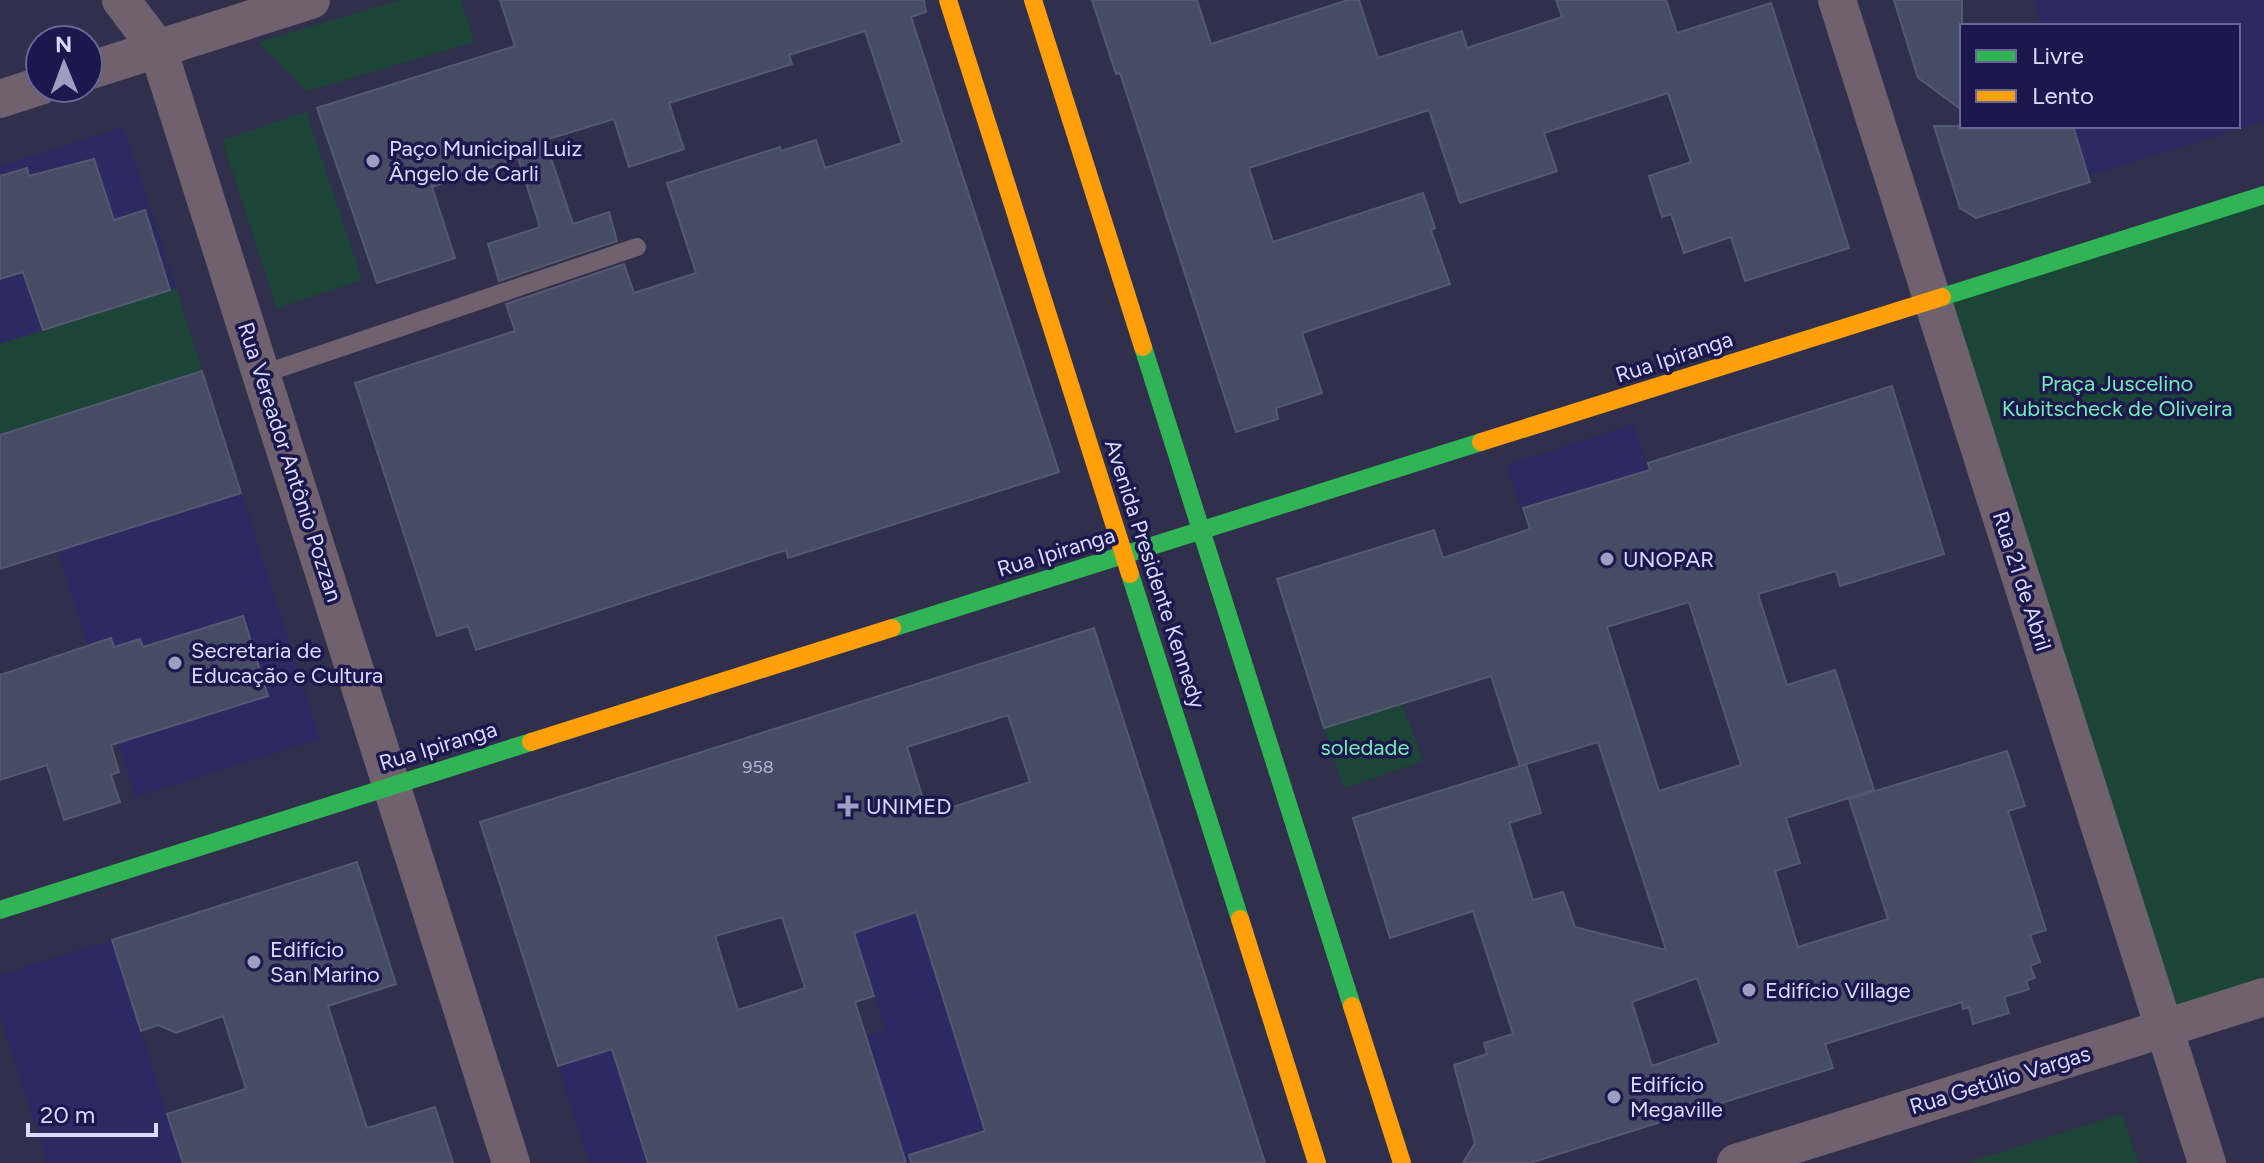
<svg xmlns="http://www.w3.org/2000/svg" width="2264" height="1163" viewBox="0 0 2264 1163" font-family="Figtree,sans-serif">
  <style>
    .built { fill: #2d2a63 }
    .green { fill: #1b4536 }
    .building { fill: #474c65; stroke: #545971; stroke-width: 2; fill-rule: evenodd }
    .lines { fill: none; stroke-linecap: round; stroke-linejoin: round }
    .lane { stroke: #6f616e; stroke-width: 18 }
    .street { stroke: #6f616e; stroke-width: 38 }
    .fast { stroke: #30b455; stroke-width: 18 }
    .slow { stroke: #ff9f0a; stroke-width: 18 }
    .poi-dot { fill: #9d9fc0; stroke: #1c184e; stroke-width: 3 }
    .labels { text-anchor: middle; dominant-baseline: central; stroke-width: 7; stroke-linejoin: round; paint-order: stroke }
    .number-label { font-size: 18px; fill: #b4b7d8 }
    .poi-label { font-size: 22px; fill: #d8dbfe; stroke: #1c184e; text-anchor: start }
    .street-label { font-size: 22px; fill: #d8dbfe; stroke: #1c184e }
    .park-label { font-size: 22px; fill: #74edb4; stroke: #1c184e }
  </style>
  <rect width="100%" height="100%" fill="#302f4c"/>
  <g class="built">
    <path d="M 2034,0 L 2264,0 L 2264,121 L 2088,176 L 2073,126 L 2238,126 L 2238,26 L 2042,26 Z"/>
    <path d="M 124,127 L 176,288 L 0,344 L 0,166 Z"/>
    <path d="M 203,371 L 320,739 L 135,797 L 58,552 L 0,569 L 0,435 Z"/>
    <path d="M 1634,424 L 1689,602 L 1565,640 L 1507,465 Z"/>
    <path d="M 850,705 L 996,1163 L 589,1163 L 558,1066 L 805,988 L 824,1050 L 885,1030 L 788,724 Z"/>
    <path d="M 112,940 L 183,1163 L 47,1163 L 0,1015 L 0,975 Z"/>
  </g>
  <g class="green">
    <path d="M 400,0 L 461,0 L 474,42 L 307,91 L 259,42 Z"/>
    <path d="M 306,112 L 362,280 L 277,308 L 222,140 Z"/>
    <path d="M 2264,195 L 2264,997 L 2164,1028 L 1933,300 Z"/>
    <path d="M 176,288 L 202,371 L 0,435 L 0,344 Z"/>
    <path d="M 1402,704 L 1423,761 L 1344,788 L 1324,728 Z"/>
    <path d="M 2122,1114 L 2138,1163 L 1966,1163 Z"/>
  </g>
  <g class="building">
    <path d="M 500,0 L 924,0 L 926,12 L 911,17 L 1059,472 L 788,558 L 786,550 L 476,650 L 468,626 L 437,636 L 355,383 L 515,331 L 506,304 L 624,264 L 634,293 L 696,273 L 667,183 L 780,147 L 781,151 L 816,140 L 825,168 L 902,143 L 865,31 L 789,55 L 792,64 L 669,103 L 684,149 L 629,167 L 614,119 L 545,140 L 573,224 L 609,212 L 617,241 L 499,281 L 488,244 L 540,227 L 518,158 L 432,187 L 455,258 L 377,283 L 317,108 L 515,46 Z"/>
    <path d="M 1092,0 L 1197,0 L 1211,44 L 1348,0 L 1359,0 L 1378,58 L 1462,31 L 1467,48 L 1562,17 L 1556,0 L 1666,0 L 1677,33 L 1771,3 L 1849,248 L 1745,281 L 1731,237 L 1684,253 L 1671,214 L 1662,217 L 1649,176 L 1691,162 L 1668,93 L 1544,133 L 1557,171 L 1460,203 L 1429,110 L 1249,168 L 1273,242 L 1423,193 L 1435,228 L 1431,230 L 1450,284 L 1302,333 L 1322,393 L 1276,408 L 1278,419 L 1236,432 L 1120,73 L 1116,74 Z"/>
    <path d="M 1894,0 L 1962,0 L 1962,110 L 1918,78 Z"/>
    <path d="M 1934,126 L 2073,126 L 2090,182 L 1976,218 L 1960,208 Z"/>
    <path d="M 94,159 L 114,220 L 145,210 L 170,290 L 43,330 L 23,272 L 0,279 L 0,176 L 27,168 L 29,176 Z"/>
    <path d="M 202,371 L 241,493 L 0,569 L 0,435 Z"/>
    <path d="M 1892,386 L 1944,554 L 1840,586 L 1836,571 L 1758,594 L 1787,685 L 1835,670 L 1874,790 L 1786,818 L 1800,863 L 1775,871 L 1798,947 L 1888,919 L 1849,799 L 2007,751 L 2025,806 L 2008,811 L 2046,930 L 2030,935 L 2040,962 L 2030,966 L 2035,978 L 2026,981 L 2029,989 L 2004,997 L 2009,1013 L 1973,1024 L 1969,1007 L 1963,1009 L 1962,1002 L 1825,1044 L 1833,1068 L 1530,1163 L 1463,1163 L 1475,1143 L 1454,1065 L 1487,1054 L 1484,1043 L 1513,1034 L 1473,911 L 1390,938 L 1353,818 L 1526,764 L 1541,813 L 1509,823 L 1533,900 L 1563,892 L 1575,927 L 1666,950 L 1598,742 L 1520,766 L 1491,676 L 1324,728 L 1277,579 L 1434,530 L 1443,558 L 1530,529 L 1523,508 L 1650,470 L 1648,463 ZM 1689,602 L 1741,765 L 1659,791 L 1607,627 ZM 1697,978 L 1719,1043 L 1652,1066 L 1632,1002 Z"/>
    <path d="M 243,616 L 268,696 L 111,745 L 119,772 L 111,775 L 120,802 L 64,820 L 47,765 L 0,780 L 0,675 L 111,638 L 114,647 L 140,639 L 143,647 Z"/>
    <path d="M 1094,628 L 1265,1163 L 911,1163 L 909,1155 L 985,1131 L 916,912 L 854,933 L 874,996 L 855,1002 L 906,1163 L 648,1163 L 612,1049 L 558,1066 L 480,822 ZM 1008,715 L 1030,782 L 928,815 L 907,747 ZM 782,917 L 805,988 L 738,1010 L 715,936 Z"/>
    <path d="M 357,862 L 396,984 L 328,1006 L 367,1128 L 435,1107 L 453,1163 L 183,1163 L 167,1114 L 246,1089 L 223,1016 L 176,1033 L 158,1025 L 141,1031 L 112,940 Z"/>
  </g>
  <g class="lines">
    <path class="lane" d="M 263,374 L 637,247"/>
    <g class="street">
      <path d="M 121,0 L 158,49 L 511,1163"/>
      <path d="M 1837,0 L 2207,1163"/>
      <path d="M 88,71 L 311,0"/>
      <path d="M 0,99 L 40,86"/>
      <path d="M 1736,1163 L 2264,997"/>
    </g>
    <g class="fast">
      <path d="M 1942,297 L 2264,195"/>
      <path d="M 1143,347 L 1352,1006"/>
      <path d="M 1130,574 L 1240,919"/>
      <path d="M 892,628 L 1481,442"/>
      <path d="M 0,910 L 531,742"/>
    </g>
    <g class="slow">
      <path d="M 948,0 L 1130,574"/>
      <path d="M 1033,0 L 1143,347"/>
      <path d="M 1481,442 L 1942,297"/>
      <path d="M 531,742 L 892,628"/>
      <path d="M 1240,919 L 1317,1163"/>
      <path d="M 1352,1006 L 1402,1163"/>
    </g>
  </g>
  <g class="poi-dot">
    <circle cx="373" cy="161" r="8"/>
    <circle cx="1607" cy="559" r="8"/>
    <circle cx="175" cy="663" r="8"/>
    <path d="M844 794h8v8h8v8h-8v8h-8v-8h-8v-8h8z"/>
    <circle cx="254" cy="962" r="8"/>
    <circle cx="1749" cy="990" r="8"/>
    <circle cx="1614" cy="1097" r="8"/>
  </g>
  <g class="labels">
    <g class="number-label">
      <text x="758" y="767">958</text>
    </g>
    <g class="poi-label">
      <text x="389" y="148">Paço Municipal Luiz<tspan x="389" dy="25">Ângelo de Carli</tspan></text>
      <text x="1623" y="559">UNOPAR</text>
      <text x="191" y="650">Secretaria de<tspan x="191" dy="25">Educação e Cultura</tspan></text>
      <text x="866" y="806">UNIMED</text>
      <text x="270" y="949">Edifício<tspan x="270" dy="25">San Marino</tspan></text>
      <text x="1765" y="990">Edifício Village</text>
      <text x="1630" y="1084">Edifício<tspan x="1630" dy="25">Megaville</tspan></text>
    </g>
    <g class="street-label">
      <text transform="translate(1674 357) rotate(-18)">Rua Ipiranga</text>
      <text transform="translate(290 462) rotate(72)">Rua Vereador Antônio Pozzan</text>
      <text transform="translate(1056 552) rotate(-17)">Rua Ipiranga</text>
      <text transform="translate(1155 574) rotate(72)">Avenida Presidente Kennedy</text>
      <text transform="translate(2022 581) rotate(72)">Rua 21 de Abril</text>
      <text transform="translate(438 746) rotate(-17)">Rua Ipiranga</text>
      <text transform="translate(2000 1080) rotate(-17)">Rua Getúlio Vargas</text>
    </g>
    <g class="park-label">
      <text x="2117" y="383">Praça Juscelino<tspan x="2117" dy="25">Kubitscheck de Oliveira</tspan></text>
      <text x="1365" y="747">soledade</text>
    </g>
  </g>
  <rect x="1960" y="24" width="280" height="104" fill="#1c184e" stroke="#676694" stroke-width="2"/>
  <rect x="1976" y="50" width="40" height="12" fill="#30b455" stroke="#676694" stroke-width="2"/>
  <text x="2032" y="64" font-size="24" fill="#d8dbfe">Livre</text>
  <rect x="1976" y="90" width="40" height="12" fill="#ff9f0a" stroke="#676694" stroke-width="2"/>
  <text x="2032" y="104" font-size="24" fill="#d8dbfe">Lento</text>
  <g transform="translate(64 64) rotate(359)"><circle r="38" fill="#1c184e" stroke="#676694" stroke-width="2"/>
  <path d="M0-6L14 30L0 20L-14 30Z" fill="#9d9fc0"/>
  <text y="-12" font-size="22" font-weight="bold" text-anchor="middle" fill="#d8dbfe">N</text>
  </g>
  <path d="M28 1123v12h128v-12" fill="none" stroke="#d8dbfe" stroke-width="4"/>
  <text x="40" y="1123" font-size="24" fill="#d8dbfe" stroke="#1c184e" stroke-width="6" paint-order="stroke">20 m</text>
</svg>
